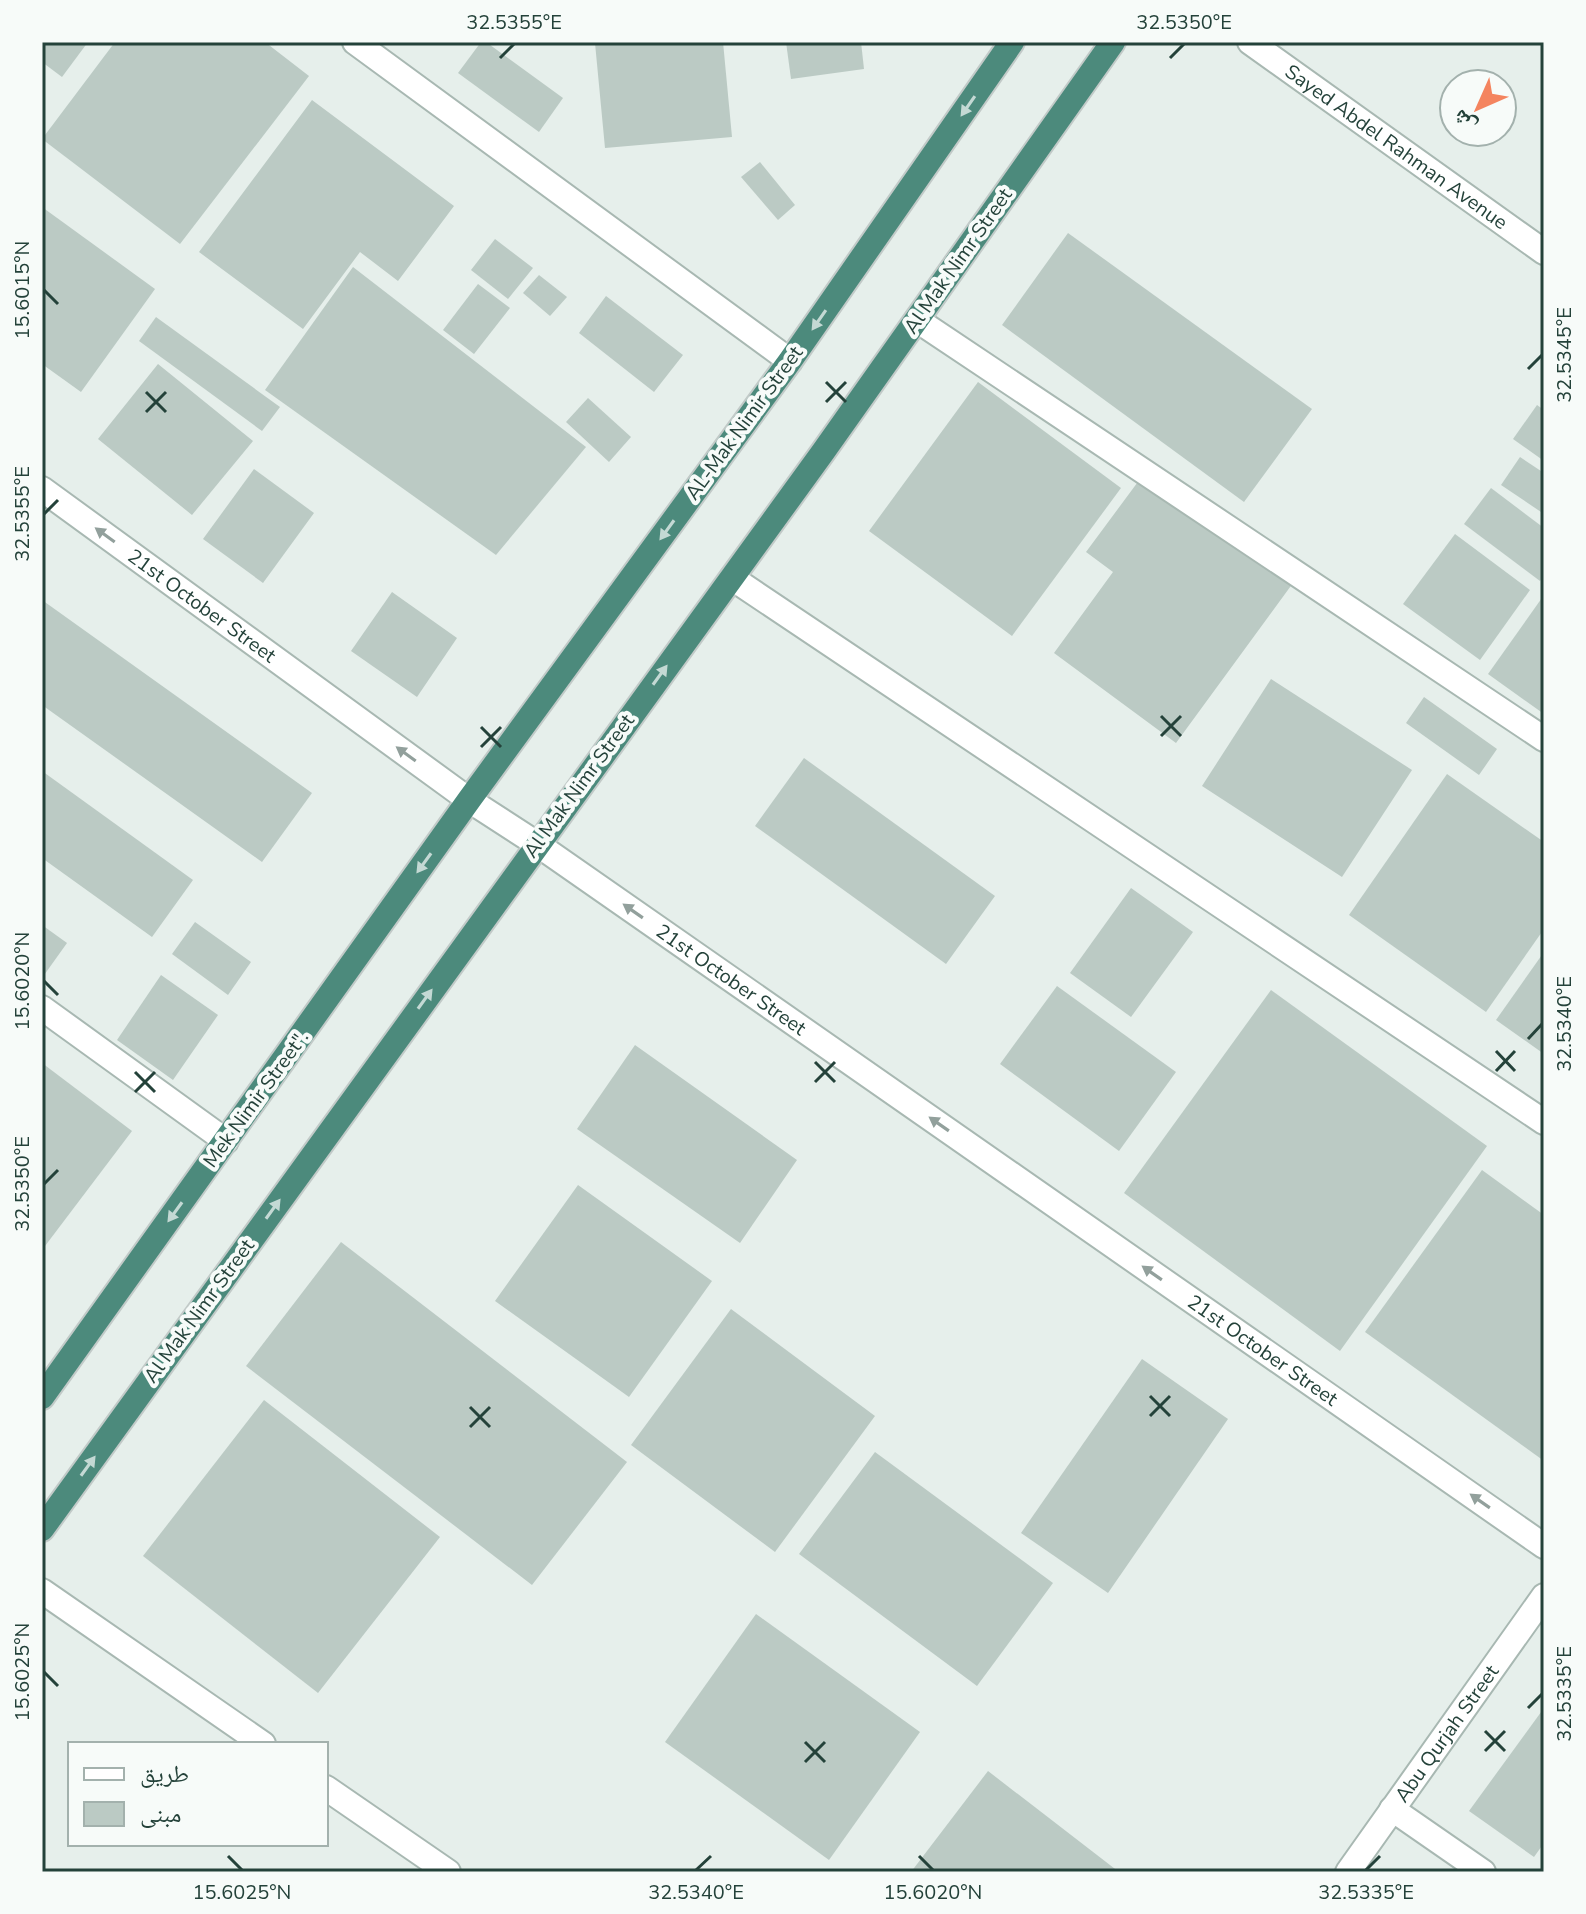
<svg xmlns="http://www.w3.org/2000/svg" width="1586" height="1914" viewBox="0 0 1586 1914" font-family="'Nunito Sans','Noto Naskh Arabic',sans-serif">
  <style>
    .building { fill: #bbcac4 }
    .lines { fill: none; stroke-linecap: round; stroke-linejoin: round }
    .minor-casing { stroke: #a8b8b2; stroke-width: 28 }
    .tertiary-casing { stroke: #a8b8b2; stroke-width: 28 }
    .trunk-casing { stroke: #c2cac8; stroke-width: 28 }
    .minor { stroke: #fff; stroke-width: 24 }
    .tertiary { stroke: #fff; stroke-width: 24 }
    .trunk { stroke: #4c8a7c; stroke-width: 24 }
    .oneway { fill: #c4d9d4 }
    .oneway2 { fill: #92a09c }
    .ticks { fill: none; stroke: #24423a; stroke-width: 3 }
    .labels { text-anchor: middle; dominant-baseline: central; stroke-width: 8; stroke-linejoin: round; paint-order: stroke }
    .street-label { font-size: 20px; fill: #24423a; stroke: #f7fbf9 }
    .neatline { fill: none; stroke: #24423a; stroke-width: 3 }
    .ticks-label { font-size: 20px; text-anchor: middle; fill: #24423a }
  </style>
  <rect width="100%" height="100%" fill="#e6efeb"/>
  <g class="building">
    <path d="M 42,42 L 88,42 L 62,77 L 42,62 Z"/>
    <path d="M 115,42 L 265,42 L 309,76 L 180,244 L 42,139 Z"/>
    <path d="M 481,42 L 486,42 L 563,98 L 539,132 L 458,73 Z"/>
    <path d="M 723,42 L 732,137 L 605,148 L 595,43 Z"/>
    <path d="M 786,42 L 861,42 L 864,69 L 791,79 Z"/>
    <path d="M 312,100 L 454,206 L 398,281 L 360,252 L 303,329 L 199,252 Z"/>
    <path d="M 760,162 L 795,205 L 778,220 L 741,177 Z"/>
    <path d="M 42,207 L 155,289 L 81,392 L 42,364 Z"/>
    <path d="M 1068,233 L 1312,409 L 1244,502 L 1002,325 Z"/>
    <path d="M 495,239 L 533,268 L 508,299 L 471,270 Z"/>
    <path d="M 353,267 L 586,447 L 496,555 L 265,390 Z"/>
    <path d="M 539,275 L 567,297 L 550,316 L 523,293 Z"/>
    <path d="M 478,284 L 510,308 L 474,354 L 443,330 Z"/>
    <path d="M 606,296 L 683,355 L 654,392 L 579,333 Z"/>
    <path d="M 156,317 L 280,407 L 262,431 L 139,341 Z"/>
    <path d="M 158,364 L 253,441 L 192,515 L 98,439 Z"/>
    <path d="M 978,382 L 1121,488 L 1012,636 L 869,531 Z"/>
    <path d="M 588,398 L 631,437 L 609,462 L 566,422 Z"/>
    <path d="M 1537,405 L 1544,410 L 1544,461 L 1513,439 Z"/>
    <path d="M 1520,457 L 1544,473 L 1544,514 L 1501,485 Z"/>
    <path d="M 254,469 L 314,513 L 263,583 L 203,539 Z"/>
    <path d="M 1143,475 L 1293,583 L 1176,743 L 1054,653 L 1113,572 L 1086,552 Z"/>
    <path d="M 1491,488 L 1544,528 L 1544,575 L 1540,581 L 1464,524 Z"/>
    <path d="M 1455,534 L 1530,590 L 1480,660 L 1403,604 Z"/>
    <path d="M 392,592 L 457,638 L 417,697 L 351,651 Z"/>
    <path d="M 1544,595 L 1544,714 L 1488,674 Z"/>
    <path d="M 42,600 L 312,793 L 262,862 L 42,705 Z"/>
    <path d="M 1271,679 L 1412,770 L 1342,877 L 1202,786 Z"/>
    <path d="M 1424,697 L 1497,749 L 1479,775 L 1406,723 Z"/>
    <path d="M 804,758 L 995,896 L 946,964 L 755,826 Z"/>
    <path d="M 42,771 L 193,880 L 152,937 L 42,858 Z"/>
    <path d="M 1447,774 L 1544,842 L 1544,929 L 1486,1012 L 1349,915 Z"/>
    <path d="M 1131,888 L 1193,932 L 1131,1017 L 1070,973 Z"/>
    <path d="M 195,922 L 251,962 L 228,995 L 172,954 Z"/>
    <path d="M 42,925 L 67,943 L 42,978 Z"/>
    <path d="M 1544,952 L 1544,1054 L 1496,1020 Z"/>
    <path d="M 161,975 L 218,1015 L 173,1080 L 117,1040 Z"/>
    <path d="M 1057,986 L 1176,1072 L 1119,1151 L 1000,1064 Z"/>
    <path d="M 1271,990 L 1487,1146 L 1340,1351 L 1124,1193 Z"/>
    <path d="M 635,1045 L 797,1160 L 740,1243 L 577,1129 Z"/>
    <path d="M 42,1063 L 132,1131 L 42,1250 Z"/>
    <path d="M 1482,1170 L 1544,1215 L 1544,1461 L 1365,1332 Z"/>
    <path d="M 578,1185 L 712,1281 L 629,1397 L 495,1301 Z"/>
    <path d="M 341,1242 L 627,1462 L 532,1585 L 246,1366 Z"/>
    <path d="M 731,1309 L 875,1416 L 775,1552 L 631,1445 Z"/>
    <path d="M 1142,1359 L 1228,1419 L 1108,1593 L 1021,1533 Z"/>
    <path d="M 264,1400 L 440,1537 L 318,1693 L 143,1556 Z"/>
    <path d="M 875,1452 L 1053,1583 L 977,1686 L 799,1554 Z"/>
    <path d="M 756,1614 L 920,1732 L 829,1860 L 665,1742 Z"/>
    <path d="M 1544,1708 L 1544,1843 L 1534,1857 L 1469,1811 Z"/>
    <path d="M 988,1771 L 1119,1872 L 911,1872 Z"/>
  </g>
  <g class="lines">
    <g class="minor-casing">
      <g id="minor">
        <path d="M 355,42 L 790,361"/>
        <path d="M 917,320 L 1544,739"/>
        <path id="s1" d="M 42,489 L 469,800 L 537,844 L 1544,1546"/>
        <path d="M 732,578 L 1544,1122"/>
        <path d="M 42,1008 L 226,1141"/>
        <path d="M 42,1591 L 263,1744"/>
        <path d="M 326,1788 L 448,1872"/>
        <path d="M 1392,1809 L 1483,1872"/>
        <path id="s2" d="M 1348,1872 L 1544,1596"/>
      </g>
    </g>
    <g class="tertiary-casing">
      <g id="tertiary">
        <path id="s3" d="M 1250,42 L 1544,252"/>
      </g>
    </g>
    <g class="trunk-casing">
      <g id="trunk">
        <path d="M 42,1397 L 469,800 L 790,361 L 1012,42"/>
        <path d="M 42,1529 L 823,452 L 1113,42"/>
      </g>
    </g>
    <use href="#minor" class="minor"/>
    <use href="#tertiary" class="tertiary"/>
    <use href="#trunk" class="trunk"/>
  </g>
  <defs><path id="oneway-solid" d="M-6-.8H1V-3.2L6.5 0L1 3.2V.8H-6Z" transform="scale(2)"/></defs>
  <g class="oneway">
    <use href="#oneway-solid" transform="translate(968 106) rotate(125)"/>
    <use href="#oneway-solid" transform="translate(819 320) rotate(125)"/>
    <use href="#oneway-solid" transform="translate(667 530) rotate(126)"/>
    <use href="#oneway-solid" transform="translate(660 675) rotate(-54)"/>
    <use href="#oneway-solid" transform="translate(424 863) rotate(126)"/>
    <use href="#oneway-solid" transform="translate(425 999) rotate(-54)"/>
    <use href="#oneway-solid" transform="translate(273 1209) rotate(-54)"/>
    <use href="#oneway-solid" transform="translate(175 1212) rotate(126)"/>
    <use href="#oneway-solid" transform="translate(88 1466) rotate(-54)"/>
  </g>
  <g class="oneway2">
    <use href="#oneway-solid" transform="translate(105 535) rotate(-144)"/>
    <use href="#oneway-solid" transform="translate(406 754) rotate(-144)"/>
    <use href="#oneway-solid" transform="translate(633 911) rotate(-145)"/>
    <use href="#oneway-solid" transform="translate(939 1124) rotate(-145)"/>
    <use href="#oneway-solid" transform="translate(1152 1273) rotate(-145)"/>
    <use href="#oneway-solid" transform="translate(1480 1501) rotate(-145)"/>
  </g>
  <path class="ticks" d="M 500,58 L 514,44M 1170,58 L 1184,44M 44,290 L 58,304M 1528,369 L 1542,355M 826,382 L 846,402M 146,392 L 166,412M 826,402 L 846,382M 146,412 L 166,392M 44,514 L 58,500M 1161,716 L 1181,736M 481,727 L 501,747M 1161,736 L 1181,716M 481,747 L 501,727M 44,981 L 58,995M 1528,1039 L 1542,1024M 1496,1051 L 1515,1071M 815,1062 L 835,1082M 1496,1071 L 1515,1051M 135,1072 L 155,1092M 815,1082 L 835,1062M 135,1092 L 155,1072M 44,1184 L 58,1170M 1150,1396 L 1170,1416M 470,1407 L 490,1427M 1150,1416 L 1170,1396M 470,1427 L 490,1407M 44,1672 L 58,1686M 1528,1708 L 1542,1694M 1485,1731 L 1505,1751M 805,1742 L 825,1762M 1485,1751 L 1505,1731M 805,1762 L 825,1742M 228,1856 L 242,1870M 919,1856 L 933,1870M 696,1870 L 711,1856M 1366,1870 L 1380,1856"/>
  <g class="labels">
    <g class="street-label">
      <text stroke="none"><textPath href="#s3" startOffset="180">Sayed Abdel Rahman Avenue</textPath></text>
      <text transform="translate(958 261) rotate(-55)">Al Mak Nimr Street</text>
      <text transform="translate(744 423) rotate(-54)">AL-Mak Nimir Street</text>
      <text stroke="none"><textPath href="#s1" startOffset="198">21st October Street</textPath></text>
      <text transform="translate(579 786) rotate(-54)">Al Mak Nimr Street</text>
      <text stroke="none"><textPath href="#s1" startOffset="846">21st October Street</textPath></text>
      <text transform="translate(256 1099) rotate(-54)">Mek Nimir Street".</text>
      <text transform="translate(199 1311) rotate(-54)">Al Mak Nimr Street</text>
      <text stroke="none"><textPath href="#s1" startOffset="1494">21st October Street</textPath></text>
      <text stroke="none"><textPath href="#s2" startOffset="170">Abu Qurjah Street</textPath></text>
    </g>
  </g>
  <rect width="1586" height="1914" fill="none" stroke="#f7fbf9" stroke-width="88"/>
  <rect x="68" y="1742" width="260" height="104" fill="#f7fbf9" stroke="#a3b1ad" stroke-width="2"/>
  <rect x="84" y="1768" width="40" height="12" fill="#ffffff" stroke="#a3b1ad" stroke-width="2"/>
  <text x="140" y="1782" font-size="24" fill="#24423a">طريق</text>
  <rect x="84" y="1802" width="40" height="24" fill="#bbcac4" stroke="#a3b1ad" stroke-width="2"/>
  <text x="140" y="1822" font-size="24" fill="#24423a">مبنى</text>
  <g transform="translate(1478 108) rotate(225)"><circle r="38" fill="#f7fbf9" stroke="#a3b1ad" stroke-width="2"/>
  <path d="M0-6L14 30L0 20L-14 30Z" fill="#f4845f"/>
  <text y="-12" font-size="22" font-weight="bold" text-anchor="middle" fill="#24423a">ش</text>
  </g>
  <rect x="44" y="44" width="1498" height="1826" class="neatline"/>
  <g class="ticks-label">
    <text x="514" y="29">32.5355°E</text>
    <text x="1184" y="29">32.5350°E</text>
    <text transform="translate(22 290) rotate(-90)" y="7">15.6015°N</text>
    <text transform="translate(1564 355) rotate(-90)" y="7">32.5345°E</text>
    <text transform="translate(22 514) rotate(-90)" y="7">32.5355°E</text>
    <text transform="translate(22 981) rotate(-90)" y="7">15.6020°N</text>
    <text transform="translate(1564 1024) rotate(-90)" y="7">32.5340°E</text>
    <text transform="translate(22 1184) rotate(-90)" y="7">32.5350°E</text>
    <text transform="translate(22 1672) rotate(-90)" y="7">15.6025°N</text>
    <text transform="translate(1564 1694) rotate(-90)" y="7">32.5335°E</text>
    <text x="242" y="1899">15.6025°N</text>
    <text x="696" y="1899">32.5340°E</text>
    <text x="933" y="1899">15.6020°N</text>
    <text x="1366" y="1899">32.5335°E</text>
  </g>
</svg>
